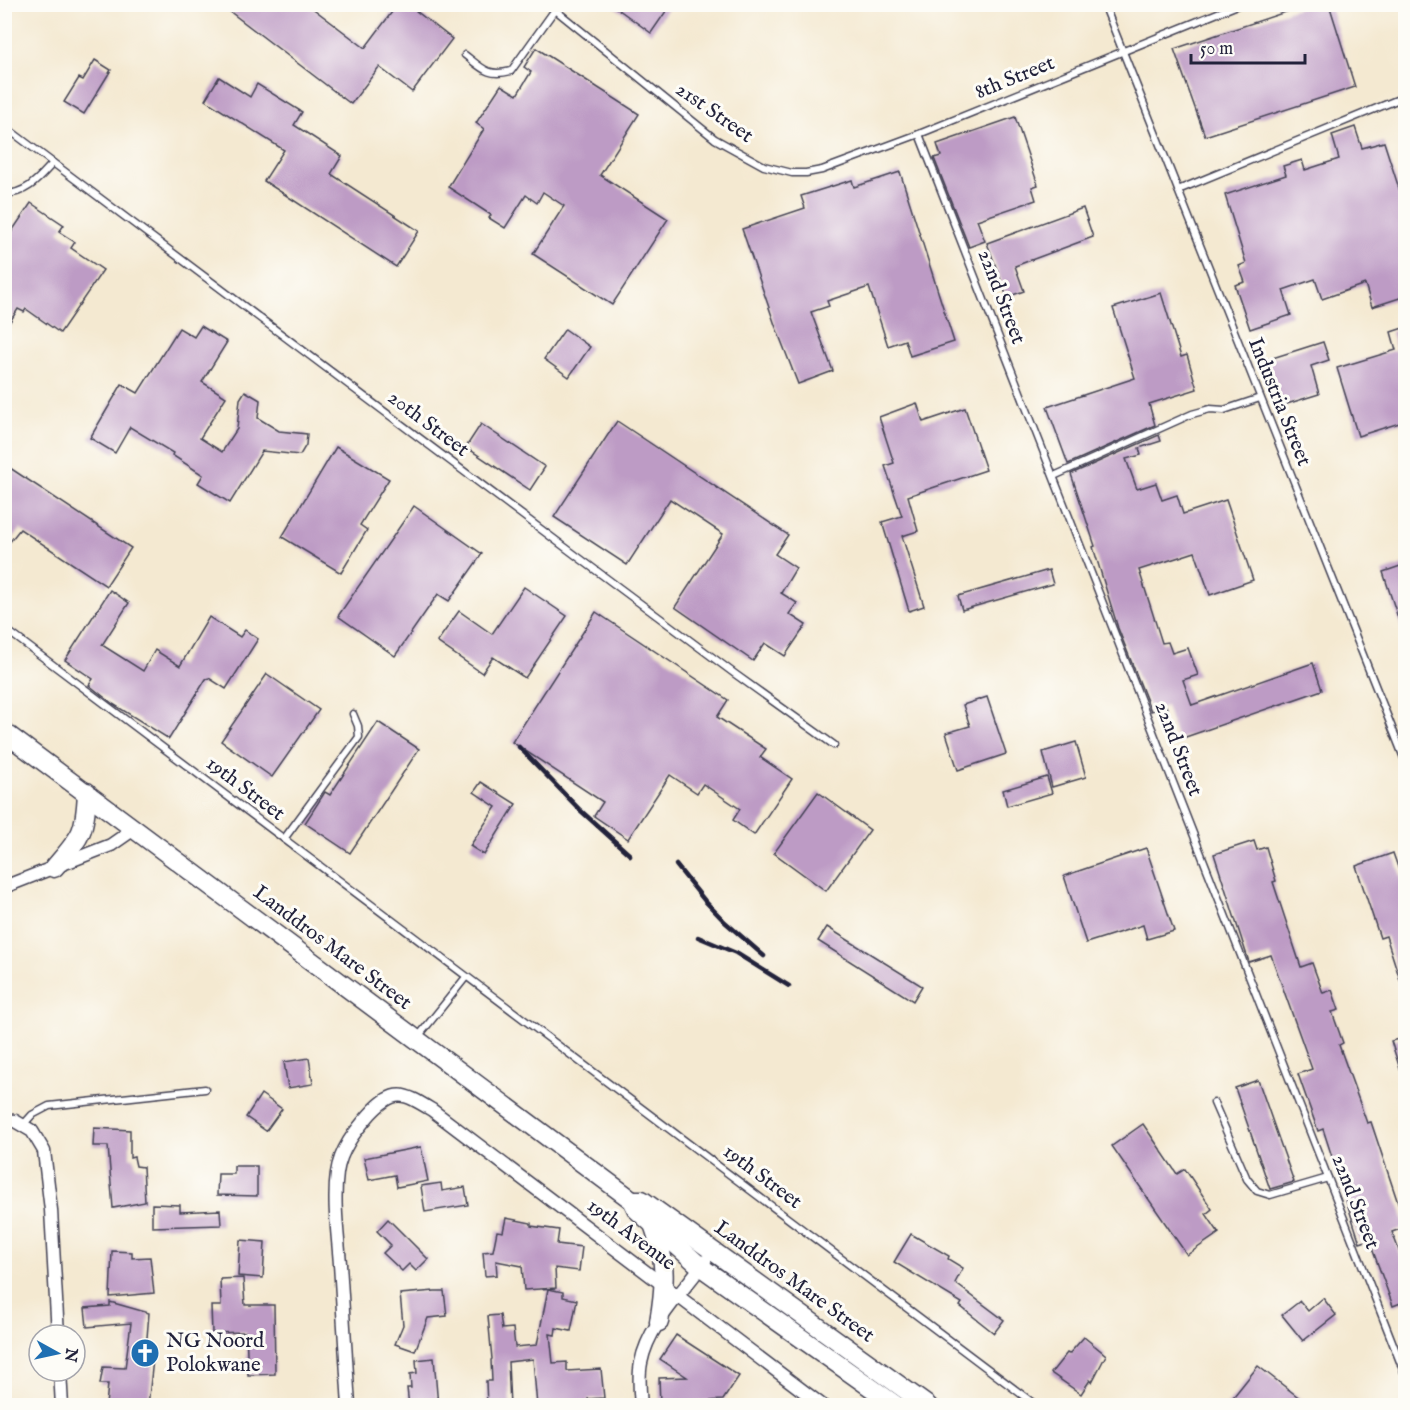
<svg xmlns="http://www.w3.org/2000/svg" width="1410" height="1410" viewBox="0 0 1410 1410" font-family="'IM FELL English',serif">
  <style>
    .building { fill: #bd9bc5 }
    .lines { fill: none; stroke-linecap: round; stroke-linejoin: round }
    .service-casing { stroke: #424052; stroke-width: 9 }
    .minor-casing { stroke: #424052; stroke-width: 15 }
    .primary-casing { stroke: #424052; stroke-width: 21 }
    .service { stroke: #fff; stroke-width: 6 }
    .minor { stroke: #fff; stroke-width: 12 }
    .primary { stroke: #fff; stroke-width: 18 }
    .rail { stroke: #22223b; stroke-width: 4.5 }
    .labels { text-anchor: middle; dominant-baseline: central; stroke-width: 6; stroke-linejoin: round; paint-order: stroke }
    .street-label { font-size: 21px; fill: #22223b; stroke: #fdfcf7 }
    .poi-label { font-size: 21px; fill: #22223b; stroke: #fdfcf7; text-anchor: start }
  </style>
  <rect width="100%" height="100%" fill="#fdfcf7"/>
  <filter id="ink" filterUnits="userSpaceOnUse"><feTurbulence type="fractalNoise" baseFrequency=".0167" numOctaves="2"/><feDisplacementMap in="SourceGraphic" scale="12" xChannelSelector="R" yChannelSelector="G"/><feConvolveMatrix kernelMatrix="1 2 1 2 8 2 1 2 1" color-interpolation-filters="sRGB"/></filter>
  <filter id="wash" filterUnits="userSpaceOnUse"><feTurbulence type="fractalNoise" baseFrequency=".008" numOctaves="4" result="noise"/><feDisplacementMap in="SourceGraphic" scale="24" xChannelSelector="R" yChannelSelector="G"/><feGaussianBlur stdDeviation="1.35" result="paint"/><feColorMatrix in="noise" values="0 0 0 0 0 0 0 0 0 0 0 0 0 0 0 0 0 1.4 0 .05"/><feComposite in="paint" operator="in"/></filter>
  <g filter="url(#wash)">
    <rect width="100%" height="100%" fill="#f4e9d1"/>
    <g id="blocks">
      <g class="building">
        <path d="M 220,4 L 307,4 L 365,48 L 398,4 L 407,4 L 452,39 L 412,92 L 379,67 L 351,104 Z"/>
        <path d="M 611,4 L 671,4 L 651,33 Z"/>
        <path d="M 1310,4 L 1329,4 L 1355,87 L 1205,136 L 1174,49 Z"/>
        <path d="M 536,48 L 639,114 L 600,175 L 668,219 L 612,305 L 533,254 L 564,206 L 543,192 L 537,203 L 526,195 L 505,228 L 489,218 L 491,215 L 448,187 L 484,129 L 476,123 L 501,85 L 517,95 L 531,72 L 524,67 Z"/>
        <path d="M 95,60 L 111,70 L 84,114 L 64,102 L 79,78 L 83,80 Z"/>
        <path d="M 219,77 L 250,97 L 257,84 L 302,112 L 294,125 L 342,156 L 331,174 L 419,231 L 396,267 L 264,181 L 284,150 L 205,100 Z"/>
        <path d="M 1015,117 L 1038,185 L 1032,187 L 1036,200 L 977,220 L 985,241 L 969,247 L 934,158 L 941,156 L 937,144 Z"/>
        <path d="M 1355,127 L 1362,148 L 1384,142 L 1406,210 L 1406,296 L 1372,307 L 1365,284 L 1322,299 L 1315,279 L 1283,290 L 1291,315 L 1250,329 L 1235,285 L 1245,282 L 1239,266 L 1246,263 L 1225,195 L 1286,175 L 1283,166 L 1302,160 L 1305,170 L 1339,159 L 1332,135 Z"/>
        <path d="M 900,172 L 954,342 L 910,356 L 905,340 L 888,346 L 869,287 L 827,301 L 829,306 L 811,312 L 833,371 L 798,384 L 775,325 L 742,229 L 805,208 L 801,196 L 852,180 L 854,187 Z"/>
        <path d="M 31,203 L 64,225 L 59,232 L 75,242 L 71,248 L 103,270 L 60,333 L 26,309 L 24,312 L 18,309 L 4,331 L 4,243 Z"/>
        <path d="M 1083,208 L 1093,237 L 1015,266 L 1024,291 L 1007,297 L 987,243 Z"/>
        <path d="M 1161,293 L 1181,357 L 1187,355 L 1197,389 L 1149,404 L 1155,425 L 1068,464 L 1047,407 L 1135,378 L 1113,308 Z"/>
        <path d="M 201,326 L 227,342 L 202,382 L 226,397 L 200,438 L 222,452 L 237,429 L 240,399 L 245,391 L 260,400 L 258,418 L 279,431 L 307,434 L 306,445 L 300,455 L 262,451 L 230,503 L 198,483 L 203,475 L 172,455 L 173,453 L 130,427 L 115,453 L 90,438 L 122,384 L 138,393 L 179,328 L 194,337 Z"/>
        <path d="M 1406,327 L 1406,421 L 1358,436 L 1337,368 L 1396,350 L 1391,332 Z"/>
        <path d="M 565,329 L 590,347 L 569,377 L 544,359 Z"/>
        <path d="M 1323,342 L 1329,360 L 1311,366 L 1319,394 L 1277,407 L 1263,361 Z"/>
        <path d="M 917,403 L 923,422 L 965,408 L 986,470 L 908,496 L 918,531 L 902,536 L 924,606 L 909,611 L 882,522 L 902,516 L 885,466 L 894,463 L 879,417 Z"/>
        <path d="M 617,421 L 788,535 L 775,554 L 796,568 L 781,593 L 797,603 L 789,614 L 806,625 L 785,656 L 765,643 L 753,661 L 675,607 L 723,534 L 670,499 L 627,565 L 554,517 Z"/>
        <path d="M 481,424 L 545,467 L 530,490 L 466,447 Z"/>
        <path d="M 1159,435 L 1161,441 L 1139,448 L 1141,455 L 1126,459 L 1137,489 L 1156,483 L 1162,500 L 1177,495 L 1183,514 L 1226,500 L 1253,580 L 1210,595 L 1195,552 L 1139,570 L 1162,643 L 1168,642 L 1172,653 L 1188,648 L 1198,675 L 1183,680 L 1192,705 L 1313,663 L 1322,690 L 1177,740 L 1166,706 L 1151,711 L 1118,628 L 1093,547 L 1095,546 L 1071,474 Z"/>
        <path d="M 336,447 L 389,479 L 360,525 L 367,530 L 341,573 L 282,537 Z"/>
        <path d="M 4,464 L 131,548 L 106,586 L 20,529 L 4,549 Z"/>
        <path d="M 414,506 L 482,554 L 449,601 L 438,594 L 395,656 L 338,616 Z"/>
        <path d="M 1406,564 L 1406,633 L 1403,633 L 1383,572 Z"/>
        <path d="M 1049,570 L 1053,584 L 962,610 L 958,596 Z"/>
        <path d="M 524,587 L 567,616 L 525,678 L 493,657 L 482,673 L 437,642 L 459,611 L 492,634 Z"/>
        <path d="M 110,590 L 129,603 L 102,645 L 143,671 L 155,650 L 180,666 L 209,617 L 240,637 L 245,630 L 258,639 L 226,689 L 209,678 L 206,679 L 169,739 L 113,704 L 89,685 L 93,679 L 65,660 Z"/>
        <path d="M 596,612 L 728,700 L 717,717 L 766,749 L 760,757 L 792,779 L 754,835 L 733,820 L 740,809 L 703,784 L 697,793 L 670,775 L 628,839 L 594,816 L 603,802 L 512,742 Z"/>
        <path d="M 267,674 L 319,710 L 272,777 L 221,741 Z"/>
        <path d="M 987,697 L 1006,754 L 958,770 L 946,733 L 970,726 L 963,705 Z"/>
        <path d="M 378,722 L 419,749 L 350,853 L 305,823 L 325,792 L 330,795 Z"/>
        <path d="M 1076,742 L 1086,777 L 1052,787 L 1043,752 Z"/>
        <path d="M 1047,777 L 1052,793 L 1007,806 L 1003,790 Z"/>
        <path d="M 481,782 L 516,804 L 484,855 L 470,846 L 496,807 L 474,792 Z"/>
        <path d="M 818,792 L 870,830 L 826,891 L 774,853 Z"/>
        <path d="M 1254,841 L 1257,850 L 1266,847 L 1276,881 L 1273,882 L 1301,967 L 1312,963 L 1323,993 L 1332,990 L 1339,1010 L 1332,1012 L 1343,1043 L 1339,1045 L 1367,1123 L 1371,1122 L 1406,1227 L 1392,1232 L 1406,1269 L 1406,1301 L 1393,1306 L 1369,1240 L 1360,1243 L 1323,1129 L 1318,1131 L 1298,1074 L 1312,1069 L 1271,955 L 1249,962 L 1214,854 Z"/>
        <path d="M 1146,848 L 1174,931 L 1147,939 L 1143,925 L 1086,943 L 1064,876 Z"/>
        <path d="M 1393,853 L 1406,890 L 1406,988 L 1403,989 L 1386,936 L 1380,938 L 1356,866 Z"/>
        <path d="M 827,927 L 922,986 L 913,1001 L 818,941 Z"/>
        <path d="M 1406,1037 L 1406,1077 L 1403,1078 L 1391,1041 Z"/>
        <path d="M 309,1058 L 313,1084 L 288,1088 L 284,1062 Z"/>
        <path d="M 1258,1080 L 1294,1182 L 1270,1189 L 1235,1088 Z"/>
        <path d="M 261,1094 L 282,1109 L 266,1131 L 246,1117 Z"/>
        <path d="M 1143,1124 L 1177,1174 L 1185,1169 L 1212,1209 L 1206,1214 L 1219,1233 L 1187,1255 L 1112,1146 Z"/>
        <path d="M 94,1128 L 130,1130 L 130,1158 L 134,1157 L 136,1166 L 143,1167 L 145,1202 L 113,1208 L 108,1146 L 93,1146 Z"/>
        <path d="M 421,1147 L 428,1181 L 397,1187 L 395,1175 L 369,1180 L 364,1158 Z"/>
        <path d="M 234,1166 L 257,1166 L 257,1196 L 217,1195 L 218,1174 L 234,1174 Z"/>
        <path d="M 441,1183 L 442,1191 L 465,1187 L 468,1205 L 425,1212 L 421,1186 Z"/>
        <path d="M 152,1204 L 180,1205 L 180,1212 L 220,1210 L 221,1225 L 152,1227 Z"/>
        <path d="M 506,1218 L 531,1223 L 531,1226 L 559,1230 L 557,1244 L 582,1247 L 579,1271 L 555,1268 L 556,1288 L 524,1290 L 522,1266 L 496,1261 L 497,1275 L 485,1276 L 483,1252 L 493,1251 L 497,1231 L 503,1232 Z"/>
        <path d="M 388,1219 L 428,1259 L 416,1271 L 409,1264 L 402,1271 L 383,1253 L 391,1245 L 377,1231 Z"/>
        <path d="M 911,1234 L 949,1256 L 948,1259 L 963,1268 L 955,1283 L 1004,1320 L 994,1333 L 960,1306 L 962,1303 L 894,1262 Z"/>
        <path d="M 240,1240 L 265,1242 L 263,1278 L 238,1276 Z"/>
        <path d="M 112,1251 L 132,1252 L 132,1258 L 150,1257 L 154,1293 L 110,1297 Z"/>
        <path d="M 243,1278 L 245,1305 L 274,1305 L 275,1374 L 248,1375 L 246,1332 L 212,1333 L 211,1306 L 221,1306 L 220,1279 Z"/>
        <path d="M 548,1289 L 563,1292 L 563,1297 L 577,1300 L 571,1331 L 556,1328 L 555,1335 L 550,1334 L 553,1363 L 567,1362 L 567,1371 L 601,1369 L 604,1398 L 588,1399 L 589,1406 L 537,1406 L 533,1359 L 508,1362 L 510,1406 L 487,1406 L 486,1381 L 492,1381 L 491,1360 L 492,1359 L 488,1316 L 500,1315 L 502,1329 L 513,1328 L 515,1347 L 537,1345 Z"/>
        <path d="M 435,1291 L 444,1291 L 447,1316 L 428,1318 L 415,1351 L 395,1344 L 403,1325 L 400,1294 Z"/>
        <path d="M 1323,1298 L 1336,1315 L 1303,1341 L 1282,1315 L 1300,1301 L 1308,1311 Z"/>
        <path d="M 110,1302 L 149,1313 L 146,1350 L 154,1350 L 148,1406 L 106,1406 L 108,1384 L 100,1384 L 103,1367 L 125,1368 L 131,1323 L 87,1327 L 85,1308 L 110,1306 Z"/>
        <path d="M 676,1335 L 739,1376 L 723,1400 L 660,1404 L 659,1378 L 687,1377 L 660,1359 Z"/>
        <path d="M 1084,1337 L 1106,1355 L 1092,1382 L 1090,1380 L 1081,1394 L 1051,1373 L 1067,1353 L 1069,1354 Z"/>
        <path d="M 434,1358 L 438,1406 L 409,1406 L 407,1388 L 411,1388 L 410,1374 L 417,1373 L 416,1360 Z"/>
        <path d="M 1258,1366 L 1310,1406 L 1226,1406 Z"/>
      </g>
    </g>
  </g>
  <g filter="url(#ink)">
    <use href="#blocks" fill-opacity="0" stroke="#424052" stroke-width="1.5"/>
    <g class="lines">
      <g class="service-casing">
        <g id="service">
          <path d="M 548,4 L 715,139 L 764,166 L 792,173 L 806,173 L 822,170 L 919,134 L 1240,4"/>
          <path d="M 1104,4 L 1406,763"/>
          <path d="M 465,55 C 483,69 488,77 511,71 L 559,4"/>
          <path d="M 4,126 L 574,554 L 735,674 L 834,745"/>
          <path d="M 919,134 L 1406,1377"/>
          <path d="M 1178,190 L 1399,99"/>
          <path d="M 4,194 C 27,194 39,178 53,163"/>
          <path d="M 1054,476 L 1192,414 L 1210,409 L 1224,410 L 1260,398"/>
          <path d="M 4,628 L 1037,1406"/>
          <path d="M 284,839 L 359,737 L 358,726 L 353,714"/>
          <path d="M 418,1037 L 466,977"/>
          <path d="M 1214,1103 L 1247,1179 L 1257,1191 L 1270,1195 L 1328,1178"/>
          <path d="M 23,1125 L 32,1115 L 49,1106 L 205,1089"/>
        </g>
      </g>
      <g class="minor-casing">
        <g id="minor">
          <path d="M 4,887 L 111,845 L 134,829"/>
          <path d="M 4,1120 L 15,1121 L 32,1131 L 44,1151 L 51,1210 L 58,1335"/>
          <path d="M 60,1371 L 62,1406"/>
          <path d="M 349,1406 C 346,1358 343,1311 340,1264 C 338,1235 333,1203 337,1173 C 340,1150 355,1131 370,1114 C 395,1087 404,1093 432,1110 L 823,1406"/>
          <path d="M 641,1406 C 640,1392 638,1377 641,1363 C 648,1325 683,1292 705,1261"/>
        </g>
      </g>
      <g class="primary-casing">
        <g id="primary">
          <path d="M 4,732 L 632,1200 L 637,1210 L 701,1267 L 897,1406"/>
          <path d="M 54,868 C 81,836 85,835 87,792"/>
          <path d="M 632,1200 L 642,1200 L 928,1406"/>
          <path d="M 654,1227 C 667,1262 665,1286 659,1322"/>
        </g>
      </g>
      <use href="#service" class="service"/>
      <use href="#minor" class="minor"/>
      <use href="#primary" class="primary"/>
      <g class="rail">
        <path d="M 519,747 L 580,810 L 630,855"/>
        <path d="M 676,865 L 705,901 L 725,922 L 764,956"/>
        <path d="M 698,937 L 736,953 L 789,986"/>
      </g>
    </g>
  </g>
  <defs>
    <g id="church-disc" transform="scale(1.5)"><circle r="9.5" fill="#1f6fb2" stroke="#fdfcf7"/><path d="M-1.2-6h2.4v3.5h3.3v2.4h-3.3V6h-2.4V-.1h-3.3v-2.4h3.3Z" fill="#fff"/></g>
  </defs>
  <g fill-rule="evenodd">
    <use href="#church-disc" x="145" y="1353"/>
  </g>
  <g class="labels">
    <g class="street-label">
      <text transform="translate(1015 78) rotate(-22)">8th Street</text>
      <text transform="translate(714 113) rotate(35)">21st Street</text>
      <text transform="translate(1001 297) rotate(69)">22nd Street</text>
      <text transform="translate(1279 402) rotate(68)">Industria Street</text>
      <text transform="translate(428 424) rotate(37)">20th Street</text>
      <text transform="translate(1178 749) rotate(69)">22nd Street</text>
      <text transform="translate(245 789) rotate(37)">19th Street</text>
      <text transform="translate(332 948) rotate(37)">Landdros Mare Street</text>
      <text transform="translate(762 1177) rotate(37)">19th Street</text>
      <text transform="translate(1355 1202) rotate(69)">22nd Street</text>
      <text transform="translate(631 1235) rotate(37)">19th Avenue</text>
      <text transform="translate(794 1282) rotate(36)">Landdros Mare Street</text>
    </g>
    <g class="poi-label">
      <text x="166" y="1341">NG Noord<tspan x="166" dy="24">Polokwane</tspan></text>
    </g>
  </g>
  <rect width="1410" height="1410" fill="none" stroke="#fdfcf7" stroke-width="24"/>
  <g transform="translate(57 1353) rotate(98)"><circle r="28" fill="#fdfcf7" stroke="#a5a5ac" stroke-width="1.5"/>
  <path d="M0-4.5L10 22L0 15L-10 22Z" fill="#1f6fb2"/>
  <text y="-9" font-size="16" font-weight="bold" text-anchor="middle" fill="#22223b">N</text>
  </g>
  <path d="M1191 54v9h114v-9" fill="none" stroke="#22223b" stroke-width="3"/>
  <text x="1200" y="54" font-size="18" fill="#22223b" stroke="#fdfcf7" stroke-width="4.5" paint-order="stroke">50 m</text>
</svg>
